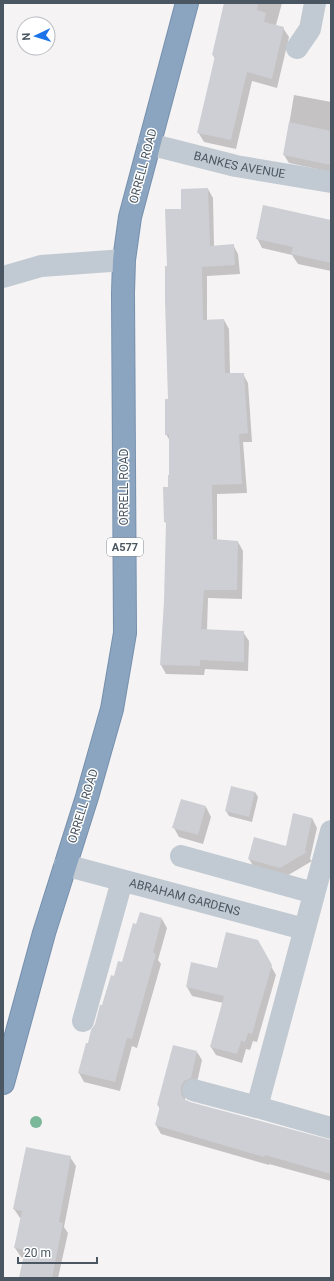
<svg xmlns="http://www.w3.org/2000/svg" width="334" height="1281" viewBox="0 0 334 1281" font-family="Roboto,sans-serif">
  <style>
    .shadow { fill: #0003 }
    .building { fill: #cdcfd5 }
    .lines { fill: none; stroke-linecap: round; stroke-linejoin: round }
    .highway-casing { stroke: #7690ad; stroke-width: 24 }
    .minor { stroke: #c1cad2; stroke-width: 22 }
    .highway { stroke: #8ba5c1; stroke-width: 22 }
    .tree { fill: #7bb799 }
    .labels { text-anchor: middle; dominant-baseline: central; stroke-width: 3; stroke-linejoin: round; paint-order: stroke }
    .shield { fill: #fff; stroke: #808990; stroke-width: 1 }
    .shield-label { font-size: 11px; font-weight: bold; fill: #4a5661 }
    .street-label { font-size: 12px; fill: #4a5661; stroke: #fff }
  </style>
  <rect width="100%" height="100%" fill="#f5f3f3"/>
  <g class="shadow">
    <path d="M 225,3 L 282,3 L 276,25 L 283,28 L 289,37 L 277,88 L 252,81 L 236,149 L 204,142 L 198,132 L 215,59 L 213,55 Z"/>
    <path d="M 294,95 L 331,102 L 331,172 L 289,163 L 284,155 Z"/>
    <path d="M 208,189 L 213,198 L 214,247 L 233,245 L 238,254 L 240,274 L 207,276 L 207,321 L 224,320 L 229,329 L 230,374 L 243,374 L 248,383 L 252,442 L 243,442 L 247,493 L 217,494 L 217,540 L 238,542 L 243,551 L 242,599 L 208,598 L 207,631 L 243,632 L 249,641 L 248,671 L 205,669 L 204,675 L 166,674 L 161,665 L 165,601 L 167,525 L 165,522 L 170,476 L 170,441 L 166,434 L 169,400 L 168,267 L 182,210 Z"/>
    <path d="M 331,221 L 331,271 L 298,264 L 292,255 L 262,248 L 257,238 Z"/>
    <path d="M 255,792 L 258,797 L 252,822 L 229,816 L 226,811 Z"/>
    <path d="M 206,807 L 211,817 L 203,844 L 179,837 L 174,828 Z"/>
    <path d="M 312,818 L 317,828 L 310,859 L 312,861 L 285,877 L 255,869 L 249,859 L 286,847 Z"/>
    <path d="M 162,919 L 167,928 L 158,960 L 161,964 L 137,1048 L 132,1046 L 120,1091 L 84,1082 L 79,1073 L 88,1044 L 115,977 L 123,963 Z"/>
    <path d="M 257,941 L 276,975 L 257,1042 L 253,1041 L 250,1050 L 246,1049 L 242,1063 L 216,1055 L 211,1047 L 223,1003 L 192,996 L 187,987 L 217,969 Z"/>
    <path d="M 197,1052 L 202,1060 L 196,1087 L 185,1096 L 185,1101 L 189,1103 L 331,1141 L 331,1181 L 269,1164 L 269,1165 L 161,1134 L 156,1125 L 160,1109 L 158,1105 Z"/>
    <path d="M 70,1157 L 76,1166 L 64,1227 L 68,1233 L 58,1278 L 20,1278 L 24,1258 L 21,1257 L 15,1248 L 21,1218 L 20,1218 L 14,1209 Z"/>
  </g>
  <g class="building">
    <path d="M 224,3 L 258,3 L 257,10 L 266,13 L 264,22 L 284,27 L 272,79 L 247,72 L 231,140 L 197,133 L 215,56 L 212,55 Z"/>
    <path d="M 289,122 L 331,131 L 331,165 L 283,155 Z"/>
    <path d="M 208,188 L 210,246 L 234,244 L 235,265 L 202,267 L 203,320 L 224,319 L 225,373 L 244,373 L 248,433 L 239,434 L 242,484 L 212,485 L 213,539 L 238,541 L 237,590 L 204,590 L 201,629 L 244,631 L 244,662 L 200,660 L 200,666 L 160,665 L 164,601 L 166,522 L 164,522 L 163,487 L 168,487 L 168,475 L 169,475 L 169,434 L 165,435 L 165,399 L 168,399 L 165,301 L 165,266 L 167,266 L 165,209 L 181,209 L 181,189 Z"/>
    <path d="M 263,205 L 331,220 L 331,263 L 291,254 L 293,247 L 256,239 Z"/>
    <path d="M 231,786 L 255,792 L 249,817 L 225,811 Z"/>
    <path d="M 181,799 L 206,806 L 198,835 L 172,828 Z"/>
    <path d="M 293,813 L 312,818 L 305,851 L 307,852 L 280,868 L 248,859 L 254,837 L 286,846 Z"/>
    <path d="M 140,912 L 162,918 L 153,953 L 156,954 L 132,1039 L 127,1038 L 115,1082 L 78,1073 L 86,1043 L 88,1043 L 91,1030 L 95,1024 L 100,1005 L 102,1005 L 111,975 L 114,976 L 118,961 L 122,962 L 133,923 L 136,924 Z"/>
    <path d="M 226,932 L 258,940 L 272,965 L 252,1034 L 248,1033 L 245,1042 L 241,1041 L 237,1054 L 210,1047 L 224,996 L 186,987 L 191,962 L 217,968 Z"/>
    <path d="M 173,1045 L 197,1051 L 191,1078 L 184,1081 L 181,1086 L 181,1094 L 184,1099 L 190,1102 L 331,1140 L 331,1174 L 265,1155 L 264,1157 L 155,1125 L 160,1106 L 157,1105 Z"/>
    <path d="M 26,1147 L 71,1156 L 59,1222 L 63,1223 L 52,1278 L 19,1278 L 25,1250 L 14,1248 L 22,1211 L 13,1209 Z"/>
  </g>
  <g class="lines">
    <g class="highway-casing">
      <path id="highway" d="M 3,1083 L 44,933 L 87,797 L 112,709 L 125,633 L 123,293 L 124,260 L 130,217 L 187,3"/>
    </g>
    <g class="minor">
      <path d="M 297,48 L 310,29 L 315,3"/>
      <path id="s1" d="M 149,144 L 236,166 L 331,182"/>
      <path d="M 3,277 L 41,266 L 124,260"/>
      <path d="M 181,856 L 314,893"/>
      <path id="s2" d="M 65,865 L 304,929"/>
      <path d="M 83,1021 L 122,881"/>
      <path d="M 193,1090 L 257,1107 L 331,831"/>
      <path d="M 257,1107 L 331,1128"/>
    </g>
    <use href="#highway" class="highway"/>
  </g>
  <circle class="tree" cx="36" cy="1122" r="6"/>
  <g class="labels">
    <rect class="shield" x="107" y="538" width="36" height="18" rx="3"/>
    <g class="shield-label">
      <text x="125" y="547">A577</text>
    </g>
    <g class="street-label">
      <text stroke="none"><textPath href="#s1" startOffset="93">BANKES AVENUE</textPath></text>
      <text transform="translate(143 166) rotate(-75)">ORRELL ROAD</text>
      <text transform="translate(124 487) rotate(-90)">ORRELL ROAD</text>
      <text transform="translate(83 806) rotate(-73)">ORRELL ROAD</text>
      <text stroke="none"><textPath href="#s2" startOffset="124">ABRAHAM GARDENS</textPath></text>
    </g>
  </g>
  <rect width="334" height="1281" fill="none" stroke="#4a5661" stroke-width="8"/>
  <g transform="translate(36 36) rotate(266)"><circle r="19" fill="#ffffff" stroke="#b7bbc0"/>
  <path d="M0-3L7 15L0 10L-7 15Z" fill="#1a73e8"/>
  <text y="-6" font-size="11" font-weight="bold" text-anchor="middle" fill="#4a5661">N</text>
  </g>
  <path d="M18 1257v6h79v-6" fill="none" stroke="#4a5661" stroke-width="2"/>
  <text x="24" y="1257" font-size="12" fill="#4a5661" stroke="#ffffff" stroke-width="3" paint-order="stroke">20 m</text>
</svg>
